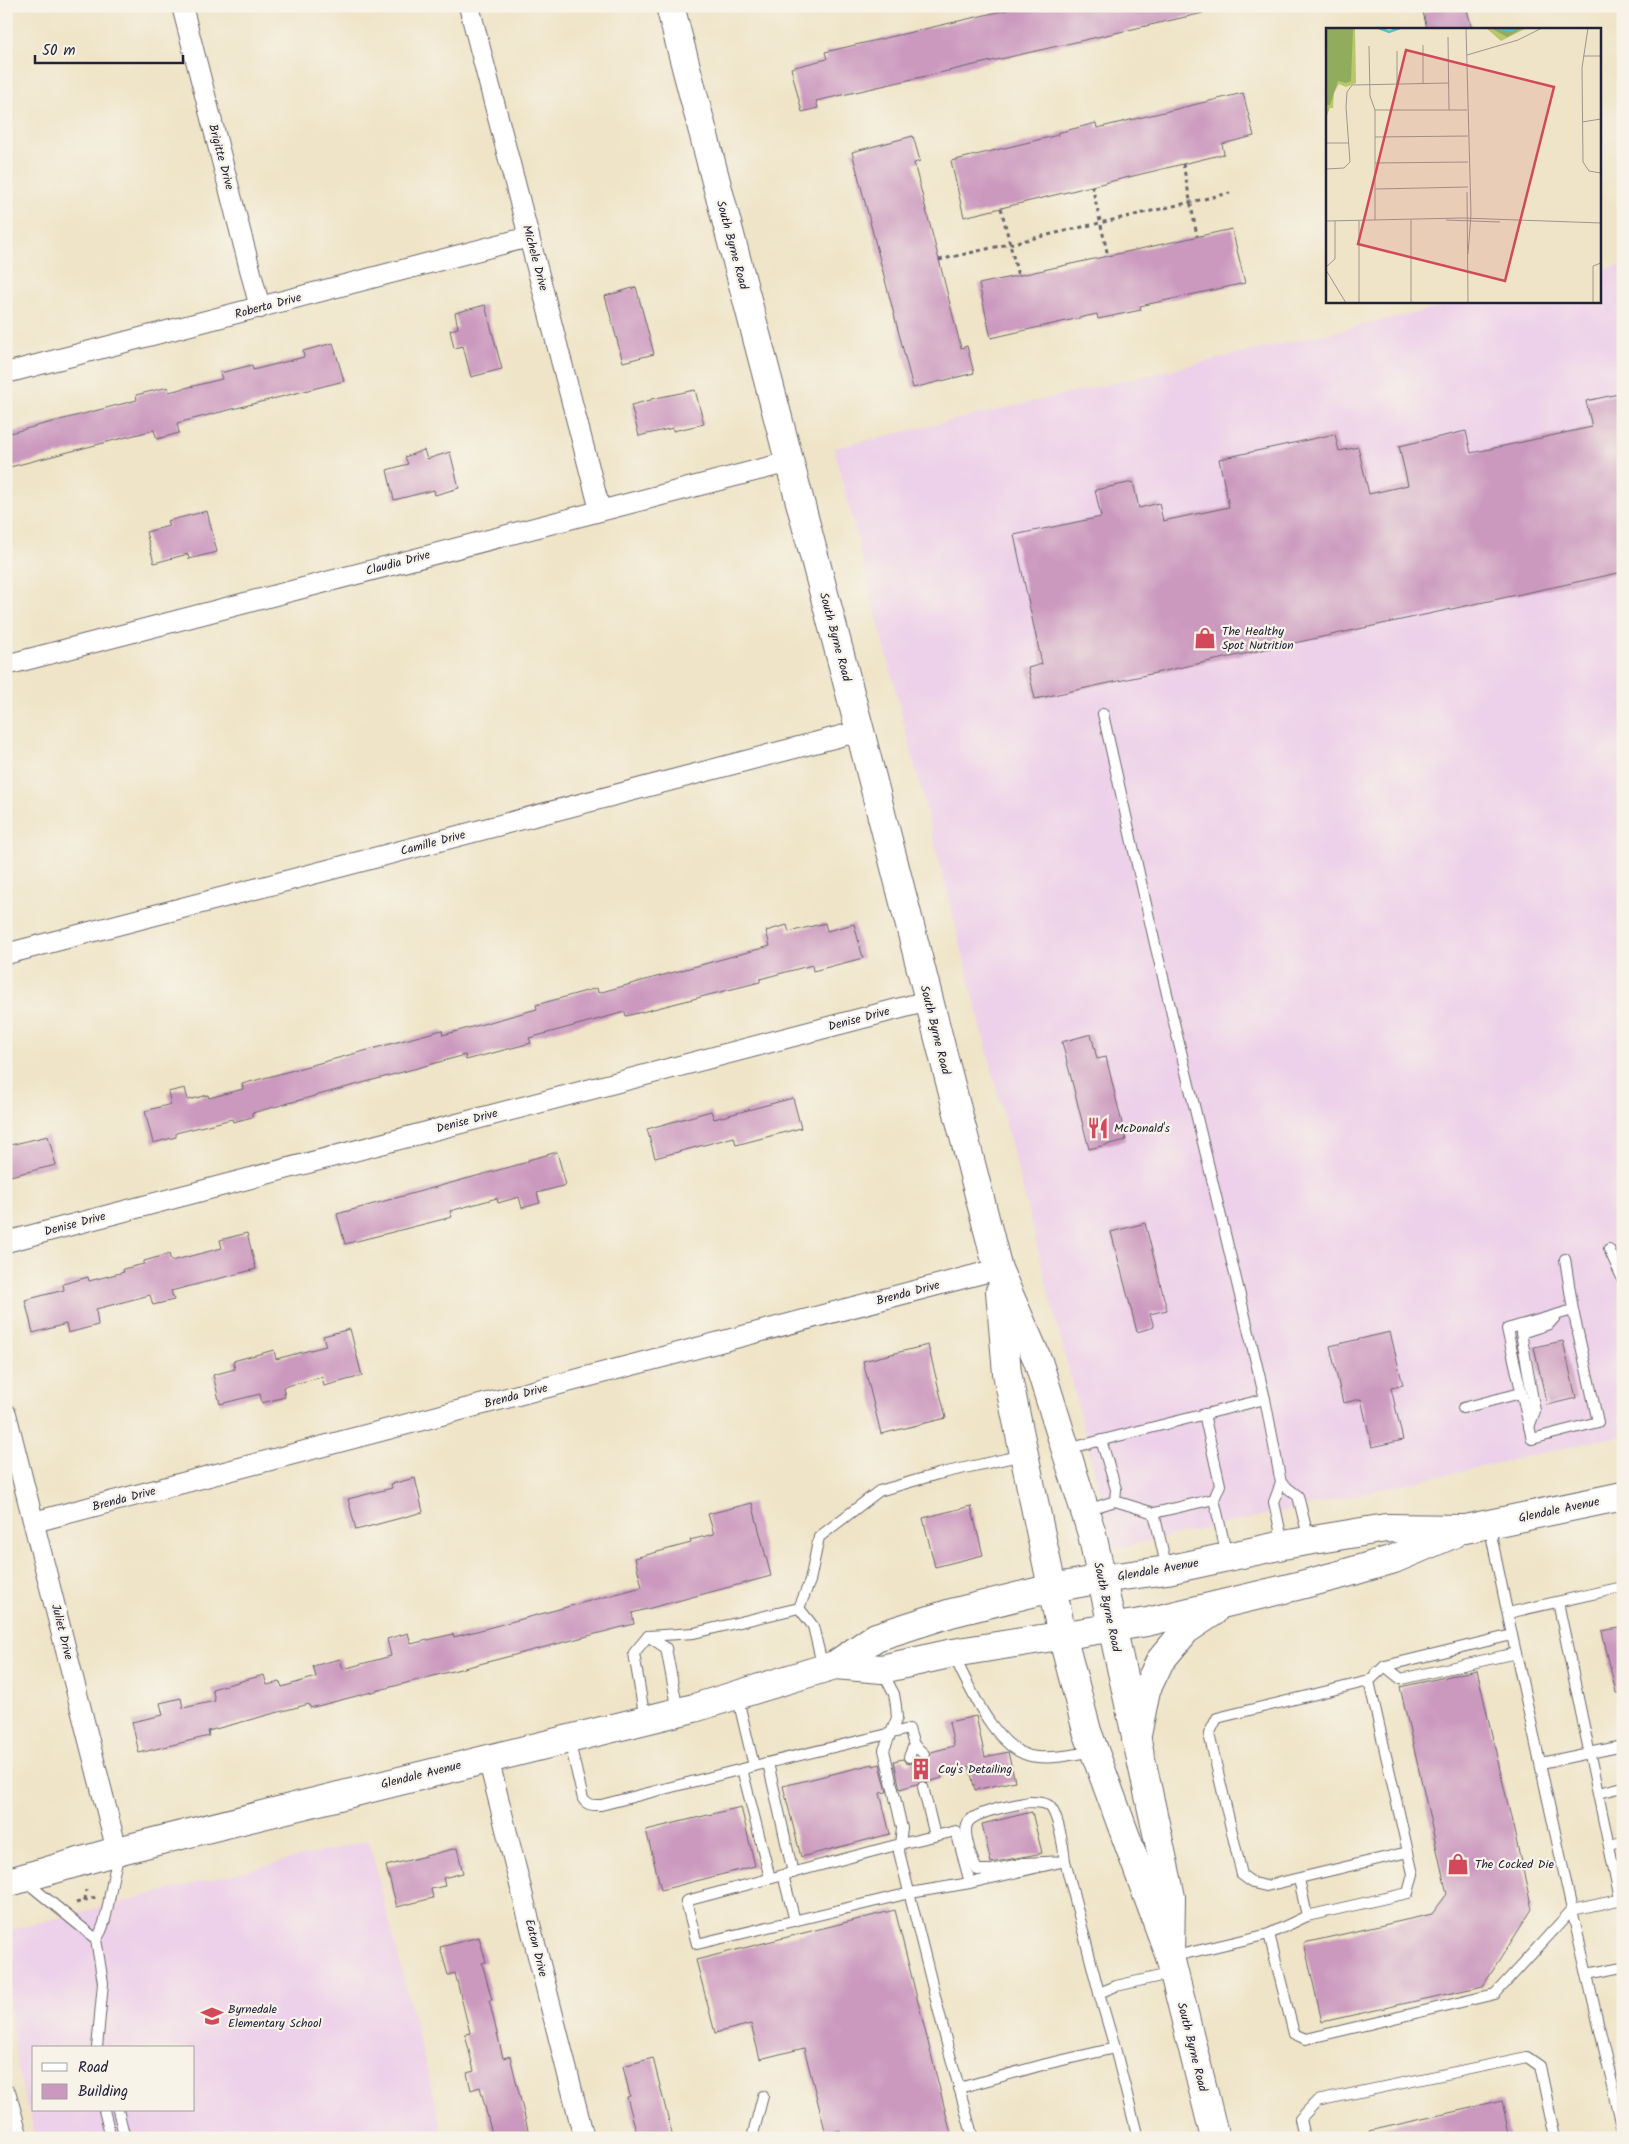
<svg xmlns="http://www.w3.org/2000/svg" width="1629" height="2144" viewBox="0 0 1629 2144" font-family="Kalam,sans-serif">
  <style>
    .built { fill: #edd0e9; fill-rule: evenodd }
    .building { fill: #cb98be }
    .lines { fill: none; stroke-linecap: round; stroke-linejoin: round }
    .service-casing { stroke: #6a666c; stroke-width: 12 }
    .minor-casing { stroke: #6a666c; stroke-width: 22 }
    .secondary-casing { stroke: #6a666c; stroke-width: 30 }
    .primary-casing { stroke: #6a666c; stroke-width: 30 }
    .path { stroke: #6a666c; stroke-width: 3; stroke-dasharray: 4 4; stroke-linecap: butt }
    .service { stroke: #fff; stroke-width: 10 }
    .minor { stroke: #fff; stroke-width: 20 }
    .secondary { stroke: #fff; stroke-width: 28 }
    .primary { stroke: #fff; stroke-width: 28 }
    .labels { text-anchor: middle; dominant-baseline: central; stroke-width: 4.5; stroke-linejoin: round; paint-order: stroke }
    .street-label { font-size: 12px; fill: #22223b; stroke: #f7f3e8 }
    .poi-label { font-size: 12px; fill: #22223b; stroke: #f7f3e8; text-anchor: start }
    .inset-river { fill: none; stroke: #54c2c8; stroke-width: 2.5 }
    .inset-road { fill: none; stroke: #9d968f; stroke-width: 1 }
    .view { fill: #d1495b; fill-opacity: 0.15; stroke: #d1495b; stroke-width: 2.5 }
    .inset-edge { fill: none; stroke: #22223b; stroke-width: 2.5 }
  </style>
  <rect width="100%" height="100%" fill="#f7f3e8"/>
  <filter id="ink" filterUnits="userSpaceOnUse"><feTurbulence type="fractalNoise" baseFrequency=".02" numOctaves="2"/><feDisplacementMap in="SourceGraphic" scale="10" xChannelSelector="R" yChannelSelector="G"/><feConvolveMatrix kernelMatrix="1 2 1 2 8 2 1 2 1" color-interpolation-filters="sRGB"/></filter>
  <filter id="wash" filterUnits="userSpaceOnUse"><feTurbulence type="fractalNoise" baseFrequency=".0096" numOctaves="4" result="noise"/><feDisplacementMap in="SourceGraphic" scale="20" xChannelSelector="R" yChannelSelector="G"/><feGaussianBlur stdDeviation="1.12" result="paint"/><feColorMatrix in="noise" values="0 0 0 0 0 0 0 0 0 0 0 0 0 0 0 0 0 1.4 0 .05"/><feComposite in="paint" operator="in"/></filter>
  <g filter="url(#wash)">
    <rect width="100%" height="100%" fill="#efe4c7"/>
    <g class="built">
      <path d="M 1623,265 L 1623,1435 L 1114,1549 L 834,448 L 1467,301 L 1600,301 L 1600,270 Z"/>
      <path d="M 369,1840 L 444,2138 L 36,2138 L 19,2075 L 6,1983 L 6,1931 ZM 34,2048 L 194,2048 L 194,2110 L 34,2110 Z"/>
    </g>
    <g id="blocks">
      <g class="building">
        <path d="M 1024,6 L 1202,6 L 1203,13 L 816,101 L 818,108 L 802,112 L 791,68 L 827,59 L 825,52 Z"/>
        <path d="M 1445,6 L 1466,6 L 1472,29 L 1427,29 L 1423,12 Z"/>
        <path d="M 1243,93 L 1254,136 L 1222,144 L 1224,154 L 964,217 L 951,161 L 1058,135 L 1057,133 L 1096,123 L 1097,128 Z"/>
        <path d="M 913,136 L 920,161 L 914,163 L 939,260 L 961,348 L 967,346 L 974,373 L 913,388 L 852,152 Z"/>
        <path d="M 1232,229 L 1245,283 L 1140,306 L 1141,310 L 1098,319 L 1097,314 L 991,338 L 979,284 Z"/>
        <path d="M 636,287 L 654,354 L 623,362 L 605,296 Z"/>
        <path d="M 485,305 L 502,369 L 471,377 L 463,346 L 454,348 L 450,330 L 458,328 L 455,313 Z"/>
        <path d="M 333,343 L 344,381 L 177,423 L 179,433 L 157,439 L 154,430 L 6,468 L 6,434 L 137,400 L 136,395 L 168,387 L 169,392 L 222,379 L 220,373 L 252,365 L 253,370 L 304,357 L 303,351 Z"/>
        <path d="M 695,390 L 704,424 L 673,431 L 673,428 L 639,436 L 631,405 L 651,400 L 651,399 Z"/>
        <path d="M 1623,393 L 1623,572 L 1035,699 L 1028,668 L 1042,664 L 1014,535 L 1101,517 L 1095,490 L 1133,482 L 1139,508 L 1159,503 L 1163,521 L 1229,507 L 1219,459 L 1335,434 L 1339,451 L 1358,447 L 1369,494 L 1408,485 L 1399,446 L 1466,431 L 1471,453 L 1592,427 L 1586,401 Z"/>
        <path d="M 424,450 L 427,459 L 450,452 L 459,488 L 435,495 L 434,490 L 394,500 L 387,470 L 408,464 L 405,457 Z"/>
        <path d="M 207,511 L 217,552 L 189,559 L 188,554 L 154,563 L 146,532 L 169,526 L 167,521 Z"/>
        <path d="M 825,923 L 827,931 L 854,924 L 863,958 L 813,971 L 812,965 L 760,979 L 760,982 L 626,1016 L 625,1012 L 529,1038 L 531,1043 L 466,1060 L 465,1055 L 252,1113 L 252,1117 L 233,1122 L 232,1119 L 176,1133 L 176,1137 L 153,1143 L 145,1111 L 171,1104 L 168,1092 L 185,1088 L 188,1100 L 208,1095 L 209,1098 L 243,1089 L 242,1084 L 442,1030 L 443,1035 L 537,1009 L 536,1005 L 597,988 L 598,993 L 770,946 L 766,931 L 787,925 L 789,932 Z"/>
        <path d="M 1091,1034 L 1097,1059 L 1106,1057 L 1126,1140 L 1089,1149 L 1062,1042 Z"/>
        <path d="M 793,1098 L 801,1128 L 736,1145 L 734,1137 L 655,1158 L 647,1129 L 711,1111 L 714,1119 Z"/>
        <path d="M 48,1136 L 56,1165 L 6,1177 L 6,1146 Z"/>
        <path d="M 557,1152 L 566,1185 L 537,1193 L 540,1203 L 522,1208 L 519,1197 L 498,1203 L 497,1198 L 450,1211 L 452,1217 L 345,1244 L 337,1214 L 528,1162 L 528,1160 Z"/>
        <path d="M 1145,1223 L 1167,1310 L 1150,1314 L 1154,1327 L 1137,1332 L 1111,1232 Z"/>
        <path d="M 247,1233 L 256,1269 L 171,1291 L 174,1300 L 153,1305 L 150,1295 L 96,1309 L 98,1325 L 68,1333 L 66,1324 L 33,1333 L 25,1300 L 64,1290 L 63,1284 L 88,1277 L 89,1281 L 124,1272 L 123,1269 L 144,1264 L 144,1261 L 169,1254 L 171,1261 L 222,1248 L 220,1240 Z"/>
        <path d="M 350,1329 L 362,1376 L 324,1386 L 322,1377 L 283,1387 L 285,1397 L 262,1403 L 260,1394 L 220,1404 L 213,1375 L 235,1369 L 233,1361 L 274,1350 L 276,1359 L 326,1346 L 323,1336 Z"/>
        <path d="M 1390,1332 L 1403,1385 L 1391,1388 L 1403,1440 L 1372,1447 L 1361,1399 L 1343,1403 L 1330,1346 Z"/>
        <path d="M 1563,1341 L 1576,1398 L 1547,1405 L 1534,1347 Z"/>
        <path d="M 928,1345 L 946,1418 L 881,1434 L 863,1361 Z"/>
        <path d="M 415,1478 L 423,1512 L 356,1530 L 348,1499 L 392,1488 L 391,1484 Z"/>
        <path d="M 752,1503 L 771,1576 L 632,1613 L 634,1624 L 310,1708 L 309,1704 L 208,1731 L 209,1736 L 139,1753 L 132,1722 L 163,1715 L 160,1703 L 181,1698 L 183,1708 L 215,1701 L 212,1689 L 264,1675 L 267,1685 L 280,1682 L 282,1687 L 316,1677 L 313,1666 L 340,1659 L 343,1669 L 391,1656 L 387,1639 L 408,1633 L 411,1644 L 453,1634 L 454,1637 L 642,1587 L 635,1558 L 691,1543 L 690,1540 L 714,1534 L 708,1514 Z"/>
        <path d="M 971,1506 L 983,1555 L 935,1567 L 923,1518 Z"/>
        <path d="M 1623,1627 L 1623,1692 L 1616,1693 L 1602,1631 Z"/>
        <path d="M 1477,1670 L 1532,1909 L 1483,1986 L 1322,2022 L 1304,1943 L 1432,1914 L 1447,1894 L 1400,1687 Z"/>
        <path d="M 976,1716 L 985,1757 L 1008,1752 L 1015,1781 L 975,1790 L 969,1766 L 940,1772 L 942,1778 L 928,1782 L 921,1780 L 917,1784 L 900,1789 L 894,1761 L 903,1759 L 906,1763 L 910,1764 L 917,1757 L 926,1761 L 929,1758 L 931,1752 L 954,1746 L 949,1722 Z"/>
        <path d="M 873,1764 L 873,1766 L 880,1764 L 887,1792 L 880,1793 L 890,1834 L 801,1857 L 783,1786 Z"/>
        <path d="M 741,1807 L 755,1866 L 661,1890 L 646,1830 Z"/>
        <path d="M 1032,1812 L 1042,1853 L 991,1863 L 982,1824 Z"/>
        <path d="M 457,1848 L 463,1873 L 443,1878 L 445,1886 L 431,1889 L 433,1898 L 397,1907 L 386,1866 Z"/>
        <path d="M 895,1910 L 952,2138 L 842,2138 L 840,2130 L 826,2134 L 804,2048 L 760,2059 L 751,2024 L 715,2033 L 696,1960 Z"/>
        <path d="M 479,1937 L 486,1962 L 482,1963 L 492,2000 L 489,2000 L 503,2058 L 510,2056 L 530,2138 L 493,2138 L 480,2087 L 471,2090 L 467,2073 L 474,2071 L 465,2034 L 470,2033 L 455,1973 L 448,1975 L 440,1947 Z"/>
        <path d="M 653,2058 L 673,2138 L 638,2138 L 627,2097 L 630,2096 L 623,2066 Z"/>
        <path d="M 1502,2101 L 1510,2138 L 1369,2138 L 1369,2131 Z"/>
      </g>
    </g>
  </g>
  <g filter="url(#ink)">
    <use href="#blocks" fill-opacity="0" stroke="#6a666c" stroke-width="1"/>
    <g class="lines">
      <g class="service-casing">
        <g id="service">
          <path d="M 1103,714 L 1155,944 L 1265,1399 L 1281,1483"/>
          <path d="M 1609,1249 L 1623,1280"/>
          <path d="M 1565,1259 L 1573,1310 L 1598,1422 L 1532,1439 L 1507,1329 L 1573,1310"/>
          <path d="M 1463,1408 L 1521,1393"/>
          <path d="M 1529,1427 L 1535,1411 L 1521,1333 L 1549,1324 L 1557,1315"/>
          <path d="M 1067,1449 L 1265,1399"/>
          <path d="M 1214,1499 L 1227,1556"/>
          <path d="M 1115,1501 L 1154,1513 L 1214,1499 L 1220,1485 L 1204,1414"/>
          <path d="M 1087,1510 L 1115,1501 L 1116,1489 L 1101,1440"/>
          <path d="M 1154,1513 L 1167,1569"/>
          <path d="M 1283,1544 L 1274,1502 L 1281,1483 L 1298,1496 L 1309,1540"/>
          <path d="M 1558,1602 L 1620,1899"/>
          <path d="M 799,1608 L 813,1626 L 823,1668"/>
          <path d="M 1508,1613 L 1623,1587"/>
          <path d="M 648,1636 L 694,1633 L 799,1608 L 810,1581 L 819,1537 L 879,1491 L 938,1474 L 1023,1455"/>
          <path d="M 953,1654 C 969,1686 997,1755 1037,1757 C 1056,1759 1076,1754 1094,1751"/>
          <path d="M 1385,1666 L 1401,1679 L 1516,1653"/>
          <path d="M 882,1671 L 894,1694 L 896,1706 L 897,1718 L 884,1750 L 902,1828 L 899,1852 L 947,2044 L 973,2138"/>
          <path d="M 1369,1681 L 1217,1718 L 1209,1734 L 1242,1875 L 1253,1883 L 1266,1886 L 1408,1852"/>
          <path d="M 645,1720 L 634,1653 L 648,1636 L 666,1648 L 678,1711"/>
          <path d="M 569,1739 L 583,1799 C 588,1806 593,1805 601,1805 L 754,1766 L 737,1695"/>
          <path d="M 909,1757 L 914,1745"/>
          <path d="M 768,1763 L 793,1873"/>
          <path d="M 1541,1763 L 1623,1746"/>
          <path d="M 754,1766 L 909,1729 L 914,1745 L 924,1754"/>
          <path d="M 742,1769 L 770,1878"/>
          <path d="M 923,1787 L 935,1836"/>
          <path d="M 1599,1793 L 1623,1787"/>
          <path d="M 1029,1802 C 1035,1802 1043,1802 1048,1805 C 1058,1811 1064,1850 1065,1861 L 1024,1863 L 992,1870 L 977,1870 C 972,1860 961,1829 969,1821 C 978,1811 1015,1805 1029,1802 Z"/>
          <path d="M 1609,1845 L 1623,1842"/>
          <path d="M 783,1875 L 795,1921"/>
          <path d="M 1299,1879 L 1307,1916"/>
          <path d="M 25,1881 L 96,1939 L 103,1983 L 97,2048"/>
          <path d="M 970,1883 L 956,1831 L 900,1844 L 686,1901 L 697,1944 L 910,1893 L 970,1883 L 1065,1861 L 1099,1993"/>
          <path d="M 1623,1899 L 1572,1910 L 1623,2130"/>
          <path d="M 1269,1934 L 1294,2034 L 1306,2039 L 1495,1994 L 1572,1910 L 1512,1635"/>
          <path d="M 96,1939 C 110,1924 109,1877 120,1854"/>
          <path d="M 1171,1957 L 1269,1934 L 1307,1916 L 1408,1893 L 1413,1874 L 1369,1681 L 1385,1666 L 1512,1635 L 1489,1525"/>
          <path d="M 1587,1974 L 1623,1967"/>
          <path d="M 1115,2048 L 1138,2138"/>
          <path d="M 959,2088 L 1046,2064 L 1115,2048 L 1099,1993 L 1116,1986 L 1174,1973"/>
          <path d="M 104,2110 L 111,2138"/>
          <path d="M 118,2110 L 125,2138"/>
          <path d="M 752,2138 L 763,2096"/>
          <path d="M 1304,2138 L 1300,2119 L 1317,2101 L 1527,2057 L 1540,2066 L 1555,2138"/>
        </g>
      </g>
      <g class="minor-casing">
        <g id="minor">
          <path d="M 182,6 L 260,308"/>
          <path d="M 469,6 L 600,510"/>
          <path d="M 6,373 L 529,237"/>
          <path d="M 6,665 L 789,462"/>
          <path d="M 6,954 L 860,731"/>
          <path d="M 6,1242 L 928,1001"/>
          <path d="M 6,1414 L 117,1851"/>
          <path d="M 34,1522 L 998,1269"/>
          <path d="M 488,1758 L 584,2138"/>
          <path d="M 6,2095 L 18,2138"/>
        </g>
      </g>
      <g class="secondary-casing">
        <g id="secondary">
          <path d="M 835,1665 L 882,1669 L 953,1653 L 1147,1622 L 1297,1586 L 1343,1574 L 1394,1559 L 1453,1534"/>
          <path d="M 1136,1740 L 1146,1690 L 1160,1661 L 1186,1630 L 1213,1612"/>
          <path d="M 6,1883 L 117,1851 L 694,1708 L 835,1665 L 876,1637 L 951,1613 L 1052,1588 L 1102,1579 L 1167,1570 L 1283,1545 L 1386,1528 L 1465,1529 L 1623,1496"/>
        </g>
      </g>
      <g class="primary-casing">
        <g id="primary">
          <path d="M 670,6 L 860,731 L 998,1269 L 1038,1361 L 1092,1534 L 1171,1897 L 1170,1957"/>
          <path d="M 1000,1291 L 1007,1373 L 1062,1635 L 1087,1731 L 1170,1957 L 1215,2138"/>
        </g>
      </g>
      <g class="path">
        <path d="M 1183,164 L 1197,236"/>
        <path d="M 1092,186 L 1108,256"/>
        <path d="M 1001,208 L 1018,276"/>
        <path d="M 939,260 L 1230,193"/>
        <path d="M 85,1900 L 86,1890"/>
        <path d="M 76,1903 L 96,1897"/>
      </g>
      <use href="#service" class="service"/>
      <use href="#minor" class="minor"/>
      <use href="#secondary" class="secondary"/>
      <use href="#primary" class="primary"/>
    </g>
  </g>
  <defs>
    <g id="shop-bare" transform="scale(1.725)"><path d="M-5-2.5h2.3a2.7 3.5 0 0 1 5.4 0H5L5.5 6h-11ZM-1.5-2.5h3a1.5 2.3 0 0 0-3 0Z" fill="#d1495b" stroke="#f7f3e8" stroke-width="2.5" paint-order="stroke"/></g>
    <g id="restaurant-bare" transform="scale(1.725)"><path d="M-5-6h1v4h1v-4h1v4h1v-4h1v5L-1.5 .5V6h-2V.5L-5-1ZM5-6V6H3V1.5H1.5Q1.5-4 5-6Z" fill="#d1495b" stroke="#f7f3e8" stroke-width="2.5" paint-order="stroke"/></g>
    <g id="building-bare" transform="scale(1.725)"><path d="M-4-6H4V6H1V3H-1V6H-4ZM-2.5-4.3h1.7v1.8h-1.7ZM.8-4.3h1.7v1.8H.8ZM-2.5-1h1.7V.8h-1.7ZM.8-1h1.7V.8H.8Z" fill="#d1495b" stroke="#f7f3e8" stroke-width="2.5" paint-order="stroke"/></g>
    <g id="school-bare" transform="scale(1.725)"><path d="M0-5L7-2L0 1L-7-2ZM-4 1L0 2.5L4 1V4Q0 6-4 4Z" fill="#d1495b" stroke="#f7f3e8" stroke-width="2.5" paint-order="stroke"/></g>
  </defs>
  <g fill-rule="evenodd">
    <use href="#shop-bare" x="1205" y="638"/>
    <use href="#restaurant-bare" x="1098" y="1128"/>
    <use href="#building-bare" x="921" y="1769"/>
    <use href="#shop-bare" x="1458" y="1864"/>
    <use href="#school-bare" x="212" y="2016"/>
  </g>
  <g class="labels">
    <g class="street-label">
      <text transform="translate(221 157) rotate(75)">Brigitte Drive</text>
      <text transform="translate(732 245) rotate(75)">South Byrne Road</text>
      <text transform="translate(535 258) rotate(75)">Michele Drive</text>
      <text transform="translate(268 306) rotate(-15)">Roberta Drive</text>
      <text transform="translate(398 563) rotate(-15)">Claudia Drive</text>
      <text transform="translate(835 637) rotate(75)">South Byrne Road</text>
      <text transform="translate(433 843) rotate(-15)">Camille Drive</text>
      <text transform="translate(859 1019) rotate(-15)">Denise Drive</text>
      <text transform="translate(935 1030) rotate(76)">South Byrne Road</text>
      <text transform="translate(467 1121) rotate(-15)">Denise Drive</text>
      <text transform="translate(75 1224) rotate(-15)">Denise Drive</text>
      <text transform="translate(908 1293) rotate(-15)">Brenda Drive</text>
      <text transform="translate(516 1396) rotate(-15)">Brenda Drive</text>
      <text transform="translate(124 1499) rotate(-15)">Brenda Drive</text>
      <text transform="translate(1559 1510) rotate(-12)">Glendale Avenue</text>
      <text transform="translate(1158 1570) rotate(-10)">Glendale Avenue</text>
      <text transform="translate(1107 1607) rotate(78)">South Byrne Road</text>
      <text transform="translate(62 1632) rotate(76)">Juliet Drive</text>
      <text transform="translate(421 1775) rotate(-14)">Glendale Avenue</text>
      <text transform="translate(536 1948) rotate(76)">Eaton Drive</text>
      <text transform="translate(1192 2047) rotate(76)">South Byrne Road</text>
    </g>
    <g class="poi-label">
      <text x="1222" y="631">The Healthy<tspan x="1222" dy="14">Spot Nutrition</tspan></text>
      <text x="1114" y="1128">McDonald's</text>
      <text x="938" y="1769">Coy's Detailing</text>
      <text x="1475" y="1864">The Cocked Die</text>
      <text x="228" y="2009">Byrnedale<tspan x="228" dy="14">Elementary School</tspan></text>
    </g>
  </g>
  <g transform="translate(1326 28)">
    <rect width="275" height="275" fill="#efe4c7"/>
    <path d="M 0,0 L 29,0 L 30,55 L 20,59 L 13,56 L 8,65 L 7,80 L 4,80 L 0,90 ZM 160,0 L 201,0 L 175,13 Z" fill="#b8c769"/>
    <path d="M 0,0 L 27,0 L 25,53 L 20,55 L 12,53 L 4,77 L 0,77 ZM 165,0 L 197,0 L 181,9 Z" fill="#92ac5d"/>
    <path class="inset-river" d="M 53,0 L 63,4 L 74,0M 168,0 L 186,3 L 190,0"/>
    <path class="inset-road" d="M 140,0 L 145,186 L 142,226M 262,0 L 256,40 L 257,134 L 263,143 L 275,145M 122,9 L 123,82M 97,17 L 97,56M 43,18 L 44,68 L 49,82 L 49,192M 71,23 L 71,56M 141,27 L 192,12 L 216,0M 257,28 L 275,28M 49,82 L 141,82M 256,94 L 275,91M 49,109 L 142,108M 0,115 L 23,115M 49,135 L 142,134M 0,141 L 18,140 L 24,134 L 20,79 L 21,64 L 26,57 L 123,55M 49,161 L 142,159M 141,164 L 142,275M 85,192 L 85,275M 120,192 L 174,194M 0,193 L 136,190 L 275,195M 0,239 L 9,231 L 9,193M 0,242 L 20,275M 33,275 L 33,193M 267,275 L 267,238 L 275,235"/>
    <path class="view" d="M 80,22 L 228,59 L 179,253 L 32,216 Z"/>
    <rect width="275" height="275" class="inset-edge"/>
  </g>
  <rect width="1629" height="2144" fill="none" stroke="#f7f3e8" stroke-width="25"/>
  <rect x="32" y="2046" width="162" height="65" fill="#f7f3e8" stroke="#a29fa3"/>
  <rect x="42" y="2063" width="25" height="8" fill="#ffffff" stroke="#a29fa3"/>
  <text x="78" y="2072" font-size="15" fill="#22223b">Road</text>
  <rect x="42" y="2084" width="25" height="15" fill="#cb98be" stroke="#a29fa3"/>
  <text x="78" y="2096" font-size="15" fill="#22223b">Building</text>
  <path d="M35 55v8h148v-8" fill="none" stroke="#22223b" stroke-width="2.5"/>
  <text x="42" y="55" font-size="15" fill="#22223b" stroke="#f7f3e8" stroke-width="4" paint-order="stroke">50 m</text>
</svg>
